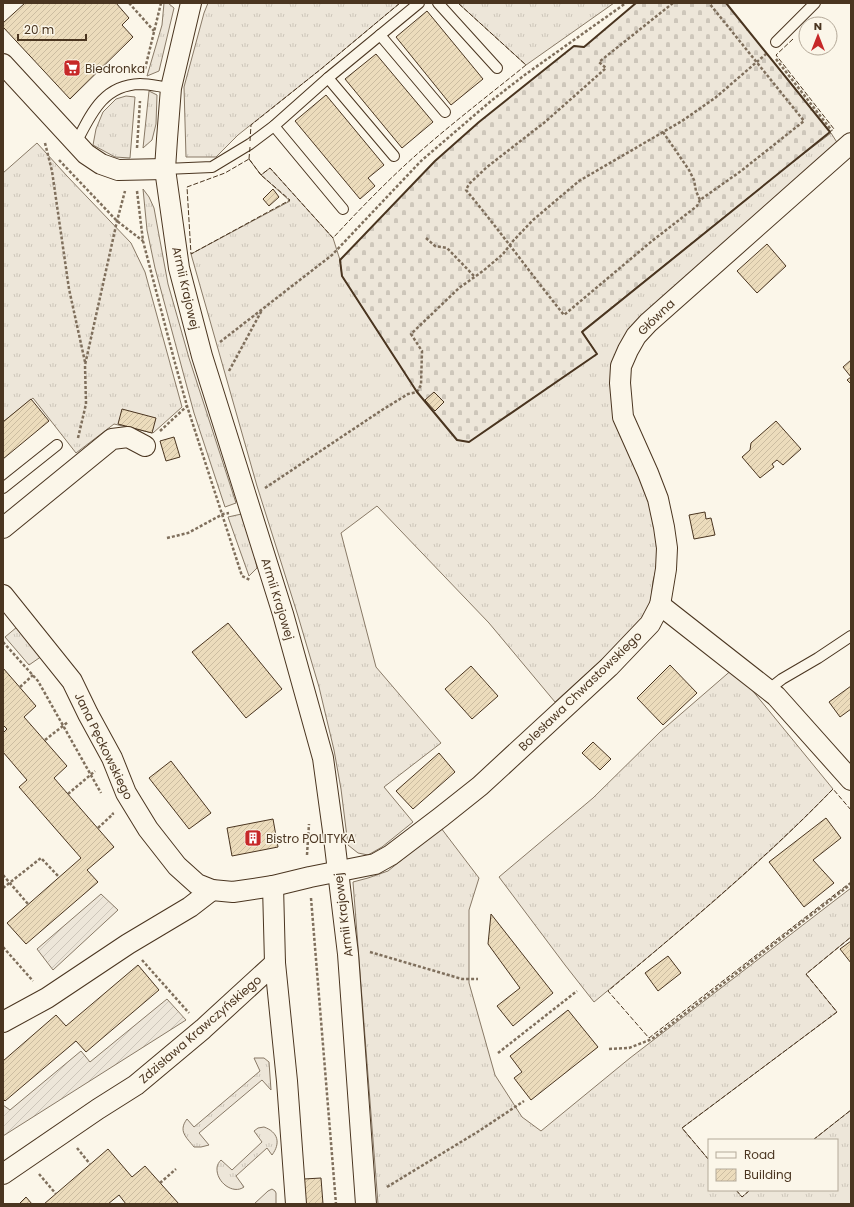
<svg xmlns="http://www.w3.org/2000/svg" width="854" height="1207" viewBox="0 0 854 1207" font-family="Poppins,sans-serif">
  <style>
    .grass { fill: url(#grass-tufts); stroke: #887966 }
    .cemetery { fill: url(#cemetery-stones); stroke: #887966 }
    .garden { fill: url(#garden-furrows); stroke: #887966 }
    .building { fill: url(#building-hatch); stroke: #4a3520 }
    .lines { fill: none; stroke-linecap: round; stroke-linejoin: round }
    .lane-casing { stroke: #4a3520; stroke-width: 12 }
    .street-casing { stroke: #4a3520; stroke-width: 22 }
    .path { stroke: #7f6f5c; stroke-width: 2.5; stroke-dasharray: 3 2; stroke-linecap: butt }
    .lane { stroke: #fbf6e9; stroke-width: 10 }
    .street { stroke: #fbf6e9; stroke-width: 20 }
    .fence { stroke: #4a3520; stroke-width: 1; stroke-dasharray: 5 2; stroke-linecap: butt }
    .wall { stroke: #4a3520; stroke-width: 2 }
    .labels { text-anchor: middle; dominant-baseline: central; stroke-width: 3; stroke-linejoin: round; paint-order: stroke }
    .poi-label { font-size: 12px; fill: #4a3520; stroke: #fbf6e9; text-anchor: start }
    .street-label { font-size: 12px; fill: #4a3520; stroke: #fbf6e9 }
  </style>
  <defs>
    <pattern id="grass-tufts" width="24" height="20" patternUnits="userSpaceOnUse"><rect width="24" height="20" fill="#ede6d9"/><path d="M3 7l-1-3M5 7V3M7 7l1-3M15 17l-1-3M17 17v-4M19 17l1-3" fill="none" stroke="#cdc6ba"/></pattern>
    <pattern id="cemetery-stones" width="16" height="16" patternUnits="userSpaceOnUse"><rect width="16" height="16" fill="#ede6d9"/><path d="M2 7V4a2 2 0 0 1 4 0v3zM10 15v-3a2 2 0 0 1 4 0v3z" fill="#cdc6ba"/></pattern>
    <pattern id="garden-furrows" width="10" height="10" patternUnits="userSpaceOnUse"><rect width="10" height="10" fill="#ede6d9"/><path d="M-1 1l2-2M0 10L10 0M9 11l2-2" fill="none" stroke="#cdc6ba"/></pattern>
    <pattern id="building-hatch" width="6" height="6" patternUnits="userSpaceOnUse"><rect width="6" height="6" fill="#ecdcbc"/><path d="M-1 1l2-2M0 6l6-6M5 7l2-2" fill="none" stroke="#ccbda1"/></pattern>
  </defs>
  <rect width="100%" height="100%" fill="#fbf6e9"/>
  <g class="grass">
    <path d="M 164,3 L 168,3 L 174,8 L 159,71 L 147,76 L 162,25 Z"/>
    <path d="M 208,3 L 400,3 L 321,69 L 238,135 L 216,157 L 186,157 L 184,87 L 204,13 Z"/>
    <path d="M 458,3 L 614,3 L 526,65 Z"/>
    <path d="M 149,91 L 157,95 L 156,124 L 152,140 L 143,148 Z"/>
    <path d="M 126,96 L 135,97 L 130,158 L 115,157 L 93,145 L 96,129 L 103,112 L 116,99 Z"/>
    <path d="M 831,133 L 838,144 L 618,356 L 648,492 L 657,530 L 658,563 L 653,581 L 650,610 L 609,653 L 555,702 L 489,623 L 377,506 L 341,533 L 376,667 L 441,743 L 384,787 L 413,822 L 382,847 L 368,855 L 358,853 L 348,845 L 341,789 L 334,750 L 319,687 L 298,616 L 257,486 L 191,254 L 290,201 L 261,175 L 270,168 L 333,238 L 340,260 L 342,276 L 417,392 L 457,440 L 596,354 L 582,332 L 763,185 Z"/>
    <path d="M 37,143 L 67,176 L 131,243 L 145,272 L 182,407 L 153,433 L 114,424 L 76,453 L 33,398 L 3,422 L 3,173 Z"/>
    <path d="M 143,189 L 149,197 L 154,208 L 168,284 L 189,358 L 236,503 L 225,507 L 194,413 L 155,268 L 147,230 Z"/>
    <path d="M 246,513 L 257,568 L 249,576 L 228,517 Z"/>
    <path d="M 17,627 L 42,656 L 29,665 L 5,637 Z"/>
    <path d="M 734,668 L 833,789 C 759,866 676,934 594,1002 L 565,965 L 499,877 L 593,798 L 660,732 Z"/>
    <path d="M 441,828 L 479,878 L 469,910 L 469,983 L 495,1075 L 522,1117 L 541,1131 L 630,1058 L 851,888 L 851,937 L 806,974 L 837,1012 L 682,1128 L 709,1160 L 709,1190 L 736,1190 L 742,1197 L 750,1190 L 837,1190 L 837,1140 L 813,1140 L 851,1110 L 851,1204 L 378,1204 L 353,882 L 368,878 L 388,871 Z"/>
    <path d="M 254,1058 L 264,1058 L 269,1062 L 271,1090 L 262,1080 L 199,1133 L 209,1145 L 201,1147 L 194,1147 C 186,1137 178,1131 187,1119 L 194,1127 L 260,1071 Z"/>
    <path d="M 264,1127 C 278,1132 281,1143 272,1155 L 267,1148 L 236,1176 L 244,1187 C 233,1195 216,1182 217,1168 C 217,1165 219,1162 221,1160 L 232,1170 L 262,1142 L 254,1131 L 258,1128 Z"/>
    <path d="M 272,1189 L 275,1191 L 276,1193 L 276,1204 L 254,1204 L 268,1191 Z"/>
  </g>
  <path class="cemetery" d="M 636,3 L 726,3 L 830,132 L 582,331 L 597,354 L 469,442 L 457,440 L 417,392 L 342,276 L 340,260 L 435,161 L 479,122 L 574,46 L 584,47 Z"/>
  <g class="garden">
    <path d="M 101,894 L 118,910 L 53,970 L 37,949 Z"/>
    <path d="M 167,999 L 186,1020 L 3,1136 L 3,1105 L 10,1110 L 81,1051 L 90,1062 Z"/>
  </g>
  <g class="building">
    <path d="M 25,3 L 116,3 L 129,18 L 122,25 L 133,37 L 70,99 L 3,27 L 3,23 Z"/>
    <path d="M 427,11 L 483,79 L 451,105 L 396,37 Z"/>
    <path d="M 376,54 L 433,122 L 402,148 L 345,79 Z"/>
    <path d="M 326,95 L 384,165 L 368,178 L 375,186 L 360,199 L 295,121 Z"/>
    <path d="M 273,189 L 279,197 L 269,206 L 263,199 Z"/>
    <path d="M 767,244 L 786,266 L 757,293 L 737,271 Z"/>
    <path d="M 851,360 L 851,384 L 847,380 L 851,377 L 843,367 Z"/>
    <path d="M 434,392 L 444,402 L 435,411 L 425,400 Z"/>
    <path d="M 31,399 L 49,421 L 3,459 L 3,422 Z"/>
    <path d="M 122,409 L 156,418 L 152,433 L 118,424 Z"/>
    <path d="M 776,421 L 801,449 L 783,465 L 777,460 L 772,464 L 774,467 L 760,478 L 742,457 L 750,450 L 751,443 Z"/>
    <path d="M 174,437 L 180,457 L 166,461 L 160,441 Z"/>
    <path d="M 705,512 L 706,519 L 711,518 L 715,535 L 694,539 L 689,515 Z"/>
    <path d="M 228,623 L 282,689 L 246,718 L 192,652 Z"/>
    <path d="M 670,665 L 697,693 L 663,725 L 637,698 Z"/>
    <path d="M 471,666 L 498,696 L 472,719 L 445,689 Z"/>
    <path d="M 3,668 L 36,706 L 24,717 L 67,766 L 54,778 L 114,847 L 87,870 L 98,882 L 26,944 L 7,923 L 81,858 L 19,787 L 27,780 L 3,752 L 3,733 L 7,729 L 3,725 Z"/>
    <path d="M 851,686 L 851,709 L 840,717 L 829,702 Z"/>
    <path d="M 593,742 L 611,759 L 600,770 L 582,753 Z"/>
    <path d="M 439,753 L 455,772 L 413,809 L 396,791 Z"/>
    <path d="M 171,761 L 211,813 L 189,829 L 149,778 Z"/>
    <path d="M 826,818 L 841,838 L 813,860 L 834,883 L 804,907 L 769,862 Z"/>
    <path d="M 273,819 L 278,847 L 232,856 L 227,828 Z"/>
    <path d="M 491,914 L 553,993 L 513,1026 L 497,1006 L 520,988 L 488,944 Z"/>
    <path d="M 851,941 L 851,963 L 840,949 Z"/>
    <path d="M 668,956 L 681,973 L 658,991 L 645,973 Z"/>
    <path d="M 138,965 L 159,990 L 86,1052 L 76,1041 L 5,1101 L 3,1099 L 3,1061 L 56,1015 L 66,1026 Z"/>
    <path d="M 568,1010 L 598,1047 L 531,1100 L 514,1078 L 522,1072 L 510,1056 Z"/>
    <path d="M 108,1149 L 132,1177 L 145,1166 L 179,1204 L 126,1204 L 119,1195 L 108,1204 L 44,1204 Z"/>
    <path d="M 321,1178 L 323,1204 L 305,1204 L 304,1179 Z"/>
    <path d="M 26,1197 L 32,1204 L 19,1204 Z"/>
  </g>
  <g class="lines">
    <g class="lane-casing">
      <g id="lane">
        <path d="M 438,3 L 497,68"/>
        <path d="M 380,35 L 445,112"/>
        <path d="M 776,42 L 815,3"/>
        <path d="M 328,78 L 394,156"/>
        <path d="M 274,126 L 343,209"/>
        <path d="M 76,143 C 91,114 103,85 140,84 C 150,84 161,87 171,88"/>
        <path d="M 165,169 L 212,167 L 250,144 L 274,126 L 328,78 L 419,3"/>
        <path d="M 3,488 L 57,445"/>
        <path d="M 768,690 L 782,679 L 818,658 L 851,636"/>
      </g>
    </g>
    <g class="street-casing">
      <g id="street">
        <path d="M 191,3 L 171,88 L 167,139 L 165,169 L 179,268 L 202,356 L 283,614 L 323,758 L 334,838 L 348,954 L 366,1204"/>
        <path d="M 3,64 L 86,154 L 101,164 L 118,170 L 165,169"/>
        <path d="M 3,528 L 112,439 L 128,437 L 145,446"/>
        <path d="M 3,595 L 72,681 L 88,714 L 112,758 L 126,793 L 148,829 L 177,866 L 197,884 L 212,890 L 233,892 L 273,886 L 310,877 L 375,864 L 391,855 L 441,817 L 480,786 L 609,667 L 650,624 L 660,605 L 666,569 L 667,548 L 664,527 L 658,499 L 648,473 L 623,417 L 620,383 L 621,366 L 628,350 L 636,336 L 648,323 L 851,143"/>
        <path d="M 660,605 L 776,696 L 851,780"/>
        <path d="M 273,886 L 275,963 L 287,1081 L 296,1204"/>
        <path d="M 3,1022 L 47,998 L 128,944 L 190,907 L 212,890"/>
        <path d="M 3,1174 L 98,1109 L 136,1085 L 203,1029 L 275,963"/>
      </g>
    </g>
    <g class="path">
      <path d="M 129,3 L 154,31"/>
      <path d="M 673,3 L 599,62 L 606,68 L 545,122 L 487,167 L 469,184 L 466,190 C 500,231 531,274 564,315 L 652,241 L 697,206 L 700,200"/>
      <path d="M 776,59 L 832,131"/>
      <path d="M 145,69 L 161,3"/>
      <path d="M 663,132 L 689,170 L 694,180 L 696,191 L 700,200 L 741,171 L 804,121 L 709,3"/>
      <path d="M 45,143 L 52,171 L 69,289 L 85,362"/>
      <path d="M 137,148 L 140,101"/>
      <path d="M 59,160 L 117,221 L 143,241"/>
      <path d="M 137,191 L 143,241 L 175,363 L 187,406 L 242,576 L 250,580"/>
      <path d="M 426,238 L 435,246 L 447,248 L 474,276"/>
      <path d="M 220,342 L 332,255 L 421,161 L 491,101 L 526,74 L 626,3"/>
      <path d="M 229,371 L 262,310"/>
      <path d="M 160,431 L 187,406"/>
      <path d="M 78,438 L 86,404 L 85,365 L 117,221 L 125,191"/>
      <path d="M 265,488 L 382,410 L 408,394 L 417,392 L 421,385 L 422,351 L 411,334 L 459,288 L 483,271 L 503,254 L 513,241 L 533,220 L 579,181 L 682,121 L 715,98 L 766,54"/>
      <path d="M 167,538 L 188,533 L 223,514 L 229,513"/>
      <path d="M 3,642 L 38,681 L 101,793"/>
      <path d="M 20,687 L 33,675"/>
      <path d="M 45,740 L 68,722"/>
      <path d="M 68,794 L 95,771"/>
      <path d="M 98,828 L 113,814 L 112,813"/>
      <path d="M 307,855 L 309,824"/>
      <path d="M 3,875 L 28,904"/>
      <path d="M 3,888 L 41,858 L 59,877"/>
      <path d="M 311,898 L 336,1204"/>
      <path d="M 3,947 L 33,981"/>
      <path d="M 370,952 L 462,979 L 478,979"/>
      <path d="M 142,960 L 189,1013"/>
      <path d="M 609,1049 L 629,1048 L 652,1039 L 851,884"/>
      <path d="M 498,1053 L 577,991"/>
      <path d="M 77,1148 L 90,1164"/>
      <path d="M 39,1174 L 56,1194"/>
      <path d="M 160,1183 L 176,1169"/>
      <path d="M 387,1187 L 479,1131 L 524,1101"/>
      <path d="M 206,1204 L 206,1203"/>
    </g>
    <use href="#lane" class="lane"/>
    <use href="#street" class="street"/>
    <g class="fence">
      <path d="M 793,39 L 776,55 L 834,129"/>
      <path d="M 250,141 L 251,125 L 321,69 L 400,3"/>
      <path d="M 250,147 L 249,159 L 261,175 L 270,168 L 333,238 C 359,210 386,182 415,156 C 451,124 489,95 526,65 L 458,3"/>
      <path d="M 249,159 L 261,175 L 290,200 L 191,254 L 187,187 L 225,173 Z"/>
      <path d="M 851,810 L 833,789 C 763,861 685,926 608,991 L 649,1038 L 851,882"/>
      <path d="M 813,1140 L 851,1110"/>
      <path d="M 709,1160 L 682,1128 L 837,1012 L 806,974 L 851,937"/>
      <path d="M 736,1190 L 742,1197 L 750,1190"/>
    </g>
    <path class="wall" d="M 636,3 L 584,47 L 574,46 L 479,122 L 435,161 L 340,260 L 342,276 L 417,392 L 457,440 L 469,442 L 597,354 L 582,332 L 830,132 L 726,3"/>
  </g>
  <defs>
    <g id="supermarket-square" transform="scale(0.9)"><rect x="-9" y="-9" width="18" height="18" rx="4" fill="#c62828" stroke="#fbf6e9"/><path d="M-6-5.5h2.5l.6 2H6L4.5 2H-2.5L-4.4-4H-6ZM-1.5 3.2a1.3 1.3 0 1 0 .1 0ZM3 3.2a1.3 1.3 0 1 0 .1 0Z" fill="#fff"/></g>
    <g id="building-square" transform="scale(0.9)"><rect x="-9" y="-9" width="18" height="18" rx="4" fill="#c62828" stroke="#fbf6e9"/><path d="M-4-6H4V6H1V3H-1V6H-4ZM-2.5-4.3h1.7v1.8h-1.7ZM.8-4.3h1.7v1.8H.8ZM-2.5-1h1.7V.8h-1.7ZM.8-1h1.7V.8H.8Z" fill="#fff"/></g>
  </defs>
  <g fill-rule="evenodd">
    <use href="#supermarket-square" x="72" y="68"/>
    <use href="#building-square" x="253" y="838"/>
  </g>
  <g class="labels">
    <g class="poi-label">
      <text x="85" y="68">Biedronka</text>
      <text x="266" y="838">Bistro POLITYKA</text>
    </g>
    <g class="street-label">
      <text transform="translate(186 288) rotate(77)">Armii Krajowej</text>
      <text transform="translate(656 317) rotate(-44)">Główna</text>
      <text transform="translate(278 599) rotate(73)">Armii Krajowej</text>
      <text transform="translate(580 691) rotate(-44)">Bolesława Chwastowskiego</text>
      <text transform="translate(104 746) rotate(64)">Jana Pęckowskiego</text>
      <text transform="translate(343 915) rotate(-97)">Armii Krajowej</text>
      <text transform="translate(200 1029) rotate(-41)">Zdzisława Krawczyńskiego</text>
    </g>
  </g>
  <rect width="854" height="1207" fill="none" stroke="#4a3520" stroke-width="8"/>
  <rect x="708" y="1139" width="130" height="52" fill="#fbf6e9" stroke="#b4a999"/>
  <rect x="716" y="1152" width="20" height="6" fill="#fbf6e9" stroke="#b4a999"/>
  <text x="744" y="1159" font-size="12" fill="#4a3520">Road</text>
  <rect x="716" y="1169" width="20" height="12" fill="url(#building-hatch)" stroke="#b4a999"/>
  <text x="744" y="1179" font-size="12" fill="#4a3520">Building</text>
  <g transform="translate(818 36)"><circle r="19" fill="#fbf6e9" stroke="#b4a999"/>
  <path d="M0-3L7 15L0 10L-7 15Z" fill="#c62828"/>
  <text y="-6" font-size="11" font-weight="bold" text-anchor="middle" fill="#4a3520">N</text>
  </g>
  <path d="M18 34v6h68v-6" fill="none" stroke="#4a3520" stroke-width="2"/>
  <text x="24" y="34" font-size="12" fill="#4a3520" stroke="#fbf6e9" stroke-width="3" paint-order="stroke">20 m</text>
</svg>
